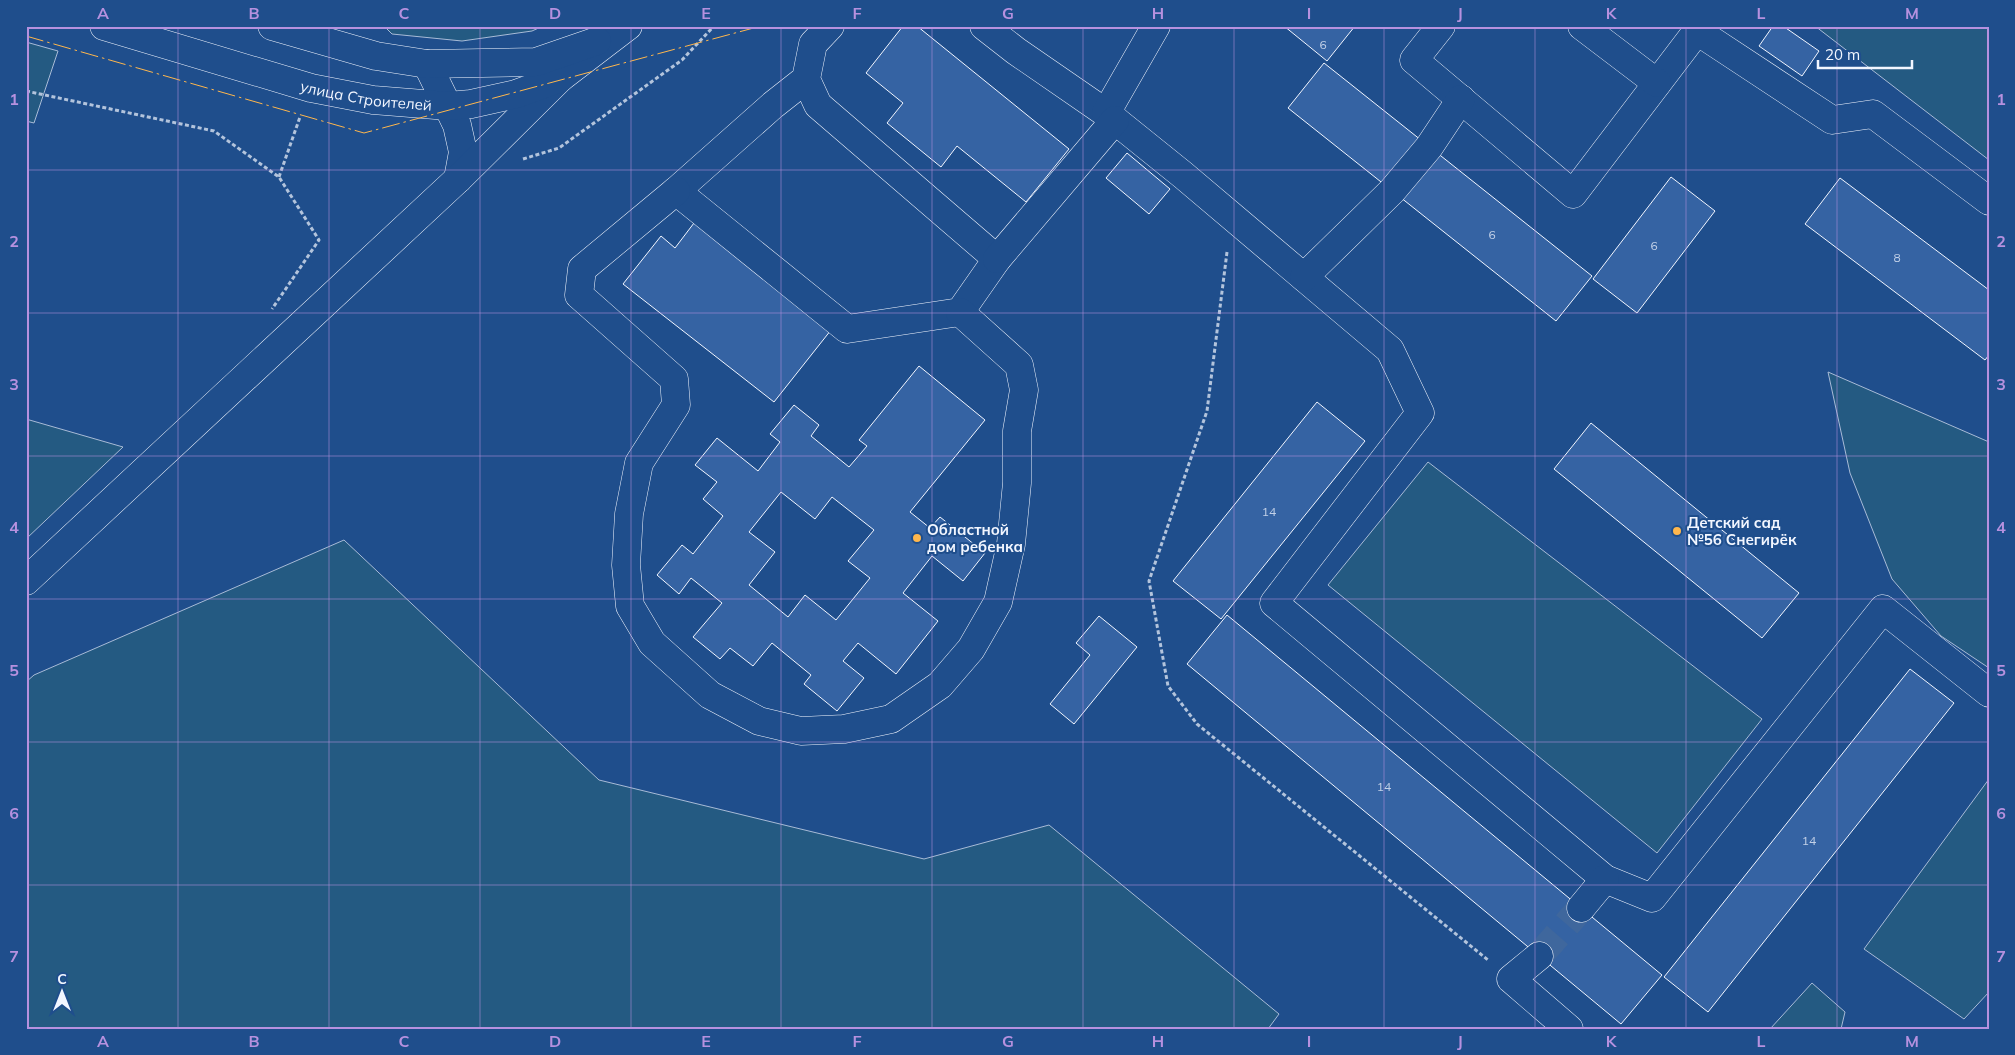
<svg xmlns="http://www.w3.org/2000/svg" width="2015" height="1055" viewBox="0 0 2015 1055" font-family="Mulish,sans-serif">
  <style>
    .green { fill: #245a82; stroke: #a8bbd7 }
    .building { fill: #3563a3; stroke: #f2f6ff; fill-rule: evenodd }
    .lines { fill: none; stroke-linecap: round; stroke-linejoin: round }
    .minor-tunnel { stroke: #3f679d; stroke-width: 28; stroke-dasharray: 28 14; stroke-linecap: butt }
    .minor-casing { stroke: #f2f6ff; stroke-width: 29 }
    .major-casing { stroke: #f2f6ff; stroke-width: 29 }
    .path { stroke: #b3c4dc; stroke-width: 3; stroke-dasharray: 4 2.5; stroke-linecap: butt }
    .minor { stroke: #1f4e8c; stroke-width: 28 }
    .major { stroke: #1f4e8c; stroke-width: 28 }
    .power { stroke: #ffb74d; stroke-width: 1; stroke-dasharray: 18 4 2.5 4; stroke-linecap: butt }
    .grid { fill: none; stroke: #b691df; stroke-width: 1; stroke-opacity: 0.55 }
    .poi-dot { fill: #ffb74d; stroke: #1f4e8c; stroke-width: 2 }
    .labels { text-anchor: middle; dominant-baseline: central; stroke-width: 4; stroke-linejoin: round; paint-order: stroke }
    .number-label { font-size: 12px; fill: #c3d1e8 }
    .street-label { font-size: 15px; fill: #f2f6ff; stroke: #1f4e8c }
    .poi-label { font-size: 15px; font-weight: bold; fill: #f2f6ff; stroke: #1f4e8c; text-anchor: start }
    .neatline { fill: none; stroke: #b691df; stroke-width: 2 }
    .grid-label { font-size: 16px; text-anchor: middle; font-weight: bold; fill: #b691df }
  </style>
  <rect width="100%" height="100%" fill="#1f4e8c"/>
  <g class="green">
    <path d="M 384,26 L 543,26 L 532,31 L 462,41 L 392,34 Z"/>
    <path d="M 1815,26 L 1989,26 L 1989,160 Z"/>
    <path d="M 26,42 L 58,51 L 34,123 L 26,121 Z"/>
    <path d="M 1828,372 L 1989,442 L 1989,668 L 1941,636 L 1892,579 L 1850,473 Z"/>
    <path d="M 26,419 L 123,447 L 26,539 Z"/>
    <path d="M 1428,462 L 1762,719 L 1657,853 L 1328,585 Z"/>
    <path d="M 344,540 L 599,780 L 924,859 L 1049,825 L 1279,1014 L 1268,1029 L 26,1029 L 26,682 L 34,675 Z"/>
    <path d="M 1989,779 L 1989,992 L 1964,1019 L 1864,949 Z"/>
    <path d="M 1812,983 L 1845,1012 L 1841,1029 L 1770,1029 Z"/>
  </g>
  <g class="building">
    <path d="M 903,26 L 917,26 L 1069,149 L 1026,202 L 957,146 L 941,167 L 887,123 L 903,103 L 866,73 Z"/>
    <path d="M 1284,26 L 1355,26 L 1327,61 Z"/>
    <path d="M 1773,26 L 1783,26 L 1819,51 L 1802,76 L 1759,46 Z"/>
    <path d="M 1324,63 L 1592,276 L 1556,321 L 1288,108 Z"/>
    <path d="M 1127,153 L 1170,189 L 1149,214 L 1106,178 Z"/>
    <path d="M 1671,177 L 1715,211 L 1637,313 L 1593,279 Z"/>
    <path d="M 1840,178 L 1989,290 L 1989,355 L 1985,360 L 1805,224 Z"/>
    <path d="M 694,223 L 831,330 L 774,402 L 623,284 L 661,236 L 675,248 Z"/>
    <path d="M 919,366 L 985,420 L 910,512 L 930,528 L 940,517 L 985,553 L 963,581 L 932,556 L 903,593 L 938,621 L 896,674 L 858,643 L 843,661 L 864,678 L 837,711 L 804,684 L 811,675 L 772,643 L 753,666 L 730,648 L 720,659 L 693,637 L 722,603 L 691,578 L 679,594 L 657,575 L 682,545 L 693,554 L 723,516 L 703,499 L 717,482 L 695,465 L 717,438 L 758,471 L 780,442 L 770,434 L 794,405 L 819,425 L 811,436 L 849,467 L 867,446 L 859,440 ZM 781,492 L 815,519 L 832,497 L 874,530 L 848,561 L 870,578 L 836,620 L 805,595 L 788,617 L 749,585 L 775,552 L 749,532 Z"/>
    <path d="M 1317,402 L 1365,441 L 1221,619 L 1173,581 Z"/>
    <path d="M 1591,423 L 1799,593 L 1762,638 L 1554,469 Z"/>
    <path d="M 1227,615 L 1662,975 L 1621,1024 L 1187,664 Z"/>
    <path d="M 1099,616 L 1137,647 L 1074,724 L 1050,704 L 1090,655 L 1076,643 Z"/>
    <path d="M 1910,669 L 1954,703 L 1708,1012 L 1664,977 Z"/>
  </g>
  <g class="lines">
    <path class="minor-tunnel" d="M 1539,956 L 1581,908"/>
    <g class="minor-casing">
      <g id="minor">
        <path d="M 984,26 L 1016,51 L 1106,113 L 1183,175 L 1390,350 L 1420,413 L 1274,603 L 1605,879 L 1652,898 L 1883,609 L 1989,693"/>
        <path d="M 1441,26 L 1414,60 L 1573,194 L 1697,31 L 1832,120 L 1873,114 L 1989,201"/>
        <path d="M 1582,26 L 1657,83"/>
        <path d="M 427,64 L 457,125 L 463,152 L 458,179"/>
        <path d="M 806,79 L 773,105 L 676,191 L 847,329 L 960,312 L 997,259 L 818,105 L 806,79 L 813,44 L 830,26"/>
        <path d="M 1106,113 L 1156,26"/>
        <path d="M 676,191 L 582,269 L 579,295 L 674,379 L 676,405 L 639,463 L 629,514 L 626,565 L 630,606 L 652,643 L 710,695 L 759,721 L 801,731 L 844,729 L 891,719 L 940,685 L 971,649 L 998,602 L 1011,544 L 1017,483 L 1017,431 L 1024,390 L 1019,365 L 960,312"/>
        <path d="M 997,259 L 1115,120"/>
        <path d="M 1304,277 L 1392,191 L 1429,147 L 1461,99"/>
        <path d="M 26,581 L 458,179 L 560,78"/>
        <path d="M 1581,908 L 1605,879"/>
        <path d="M 1539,956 L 1511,979 L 1569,1029"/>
      </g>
    </g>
    <g class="major-casing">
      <g id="major">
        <path id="s1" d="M 104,26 L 311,88 L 373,100 L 448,106 L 471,104 L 516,94 L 560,78 L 628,26"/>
        <path d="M 272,26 L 376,56 L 427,64 L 536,62 L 597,41"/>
      </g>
    </g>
    <g class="path">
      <path d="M 26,91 L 214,131 L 279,177 L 319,240 L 272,309"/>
      <path d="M 523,159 L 559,148 L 682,60 L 714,26"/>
      <path d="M 279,177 L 300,117"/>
      <path d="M 1227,252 L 1207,411 L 1149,581 L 1168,686 L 1197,724 L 1488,960"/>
    </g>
    <use href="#minor" class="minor"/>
    <use href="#major" class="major"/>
    <path class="power" d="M 26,36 L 364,133 L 761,26"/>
  </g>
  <path class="grid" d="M 178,26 L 178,1029M 329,26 L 329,1029M 480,26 L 480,1029M 631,26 L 631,1029M 781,26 L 781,1029M 932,26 L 932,1029M 1083,26 L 1083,1029M 1234,26 L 1234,1029M 1384,26 L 1384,1029M 1535,26 L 1535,1029M 1686,26 L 1686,1029M 1837,26 L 1837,1029M 26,170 L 1989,170M 26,313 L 1989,313M 26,456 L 1989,456M 26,599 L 1989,599M 26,742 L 1989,742M 26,885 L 1989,885"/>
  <g class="poi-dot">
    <circle cx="1677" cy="531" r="5"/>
    <circle cx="917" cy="538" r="5"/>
  </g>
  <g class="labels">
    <g class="number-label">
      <text x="1323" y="44">6</text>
      <text x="1492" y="234">6</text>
      <text x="1654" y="245">6</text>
      <text x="1897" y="257">8</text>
      <text x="1269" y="511">14</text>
      <text x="1384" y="786">14</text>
      <text x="1809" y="840">14</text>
    </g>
    <g class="street-label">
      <text stroke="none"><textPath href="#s1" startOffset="272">улица Строителей</textPath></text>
    </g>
    <g class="poi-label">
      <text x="1687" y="522">Детский сад<tspan x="1687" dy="17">№56 Снегирёк</tspan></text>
      <text x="927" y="529">Областной<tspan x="927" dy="17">дом ребенка</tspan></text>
    </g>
  </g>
  <rect width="2015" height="1055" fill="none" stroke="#1f4e8c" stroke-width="55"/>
  <g transform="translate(62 992)" stroke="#1f4e8c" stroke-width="4" paint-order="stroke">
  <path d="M0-4L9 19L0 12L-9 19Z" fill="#f2f6ff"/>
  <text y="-8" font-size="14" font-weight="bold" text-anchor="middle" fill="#f2f6ff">С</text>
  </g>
  <path d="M1818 60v8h94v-8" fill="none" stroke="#f2f6ff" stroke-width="2.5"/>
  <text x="1825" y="60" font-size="15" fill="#f2f6ff" stroke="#1f4e8c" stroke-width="4" paint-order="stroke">20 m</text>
  <rect x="28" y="28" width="1960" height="1000" class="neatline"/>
  <g class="grid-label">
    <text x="103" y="19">A</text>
    <text x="254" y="19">B</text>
    <text x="404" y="19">C</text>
    <text x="555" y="19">D</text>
    <text x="706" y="19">E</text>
    <text x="857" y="19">F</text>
    <text x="1008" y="19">G</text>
    <text x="1158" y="19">H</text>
    <text x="1309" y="19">I</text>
    <text x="1460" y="19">J</text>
    <text x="1611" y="19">K</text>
    <text x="1761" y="19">L</text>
    <text x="1912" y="19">M</text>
    <text x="14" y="105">1</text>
    <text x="2001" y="105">1</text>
    <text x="14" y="247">2</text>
    <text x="2001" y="247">2</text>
    <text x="14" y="390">3</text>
    <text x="2001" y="390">3</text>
    <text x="14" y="533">4</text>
    <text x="2001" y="533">4</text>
    <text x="14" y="676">5</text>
    <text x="2001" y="676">5</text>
    <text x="14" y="819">6</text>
    <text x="2001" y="819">6</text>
    <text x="14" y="962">7</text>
    <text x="2001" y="962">7</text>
    <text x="103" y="1047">A</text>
    <text x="254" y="1047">B</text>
    <text x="404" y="1047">C</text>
    <text x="555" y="1047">D</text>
    <text x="706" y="1047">E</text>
    <text x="857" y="1047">F</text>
    <text x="1008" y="1047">G</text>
    <text x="1158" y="1047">H</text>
    <text x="1309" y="1047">I</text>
    <text x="1460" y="1047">J</text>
    <text x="1611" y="1047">K</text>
    <text x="1761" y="1047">L</text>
    <text x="1912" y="1047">M</text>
  </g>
</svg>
